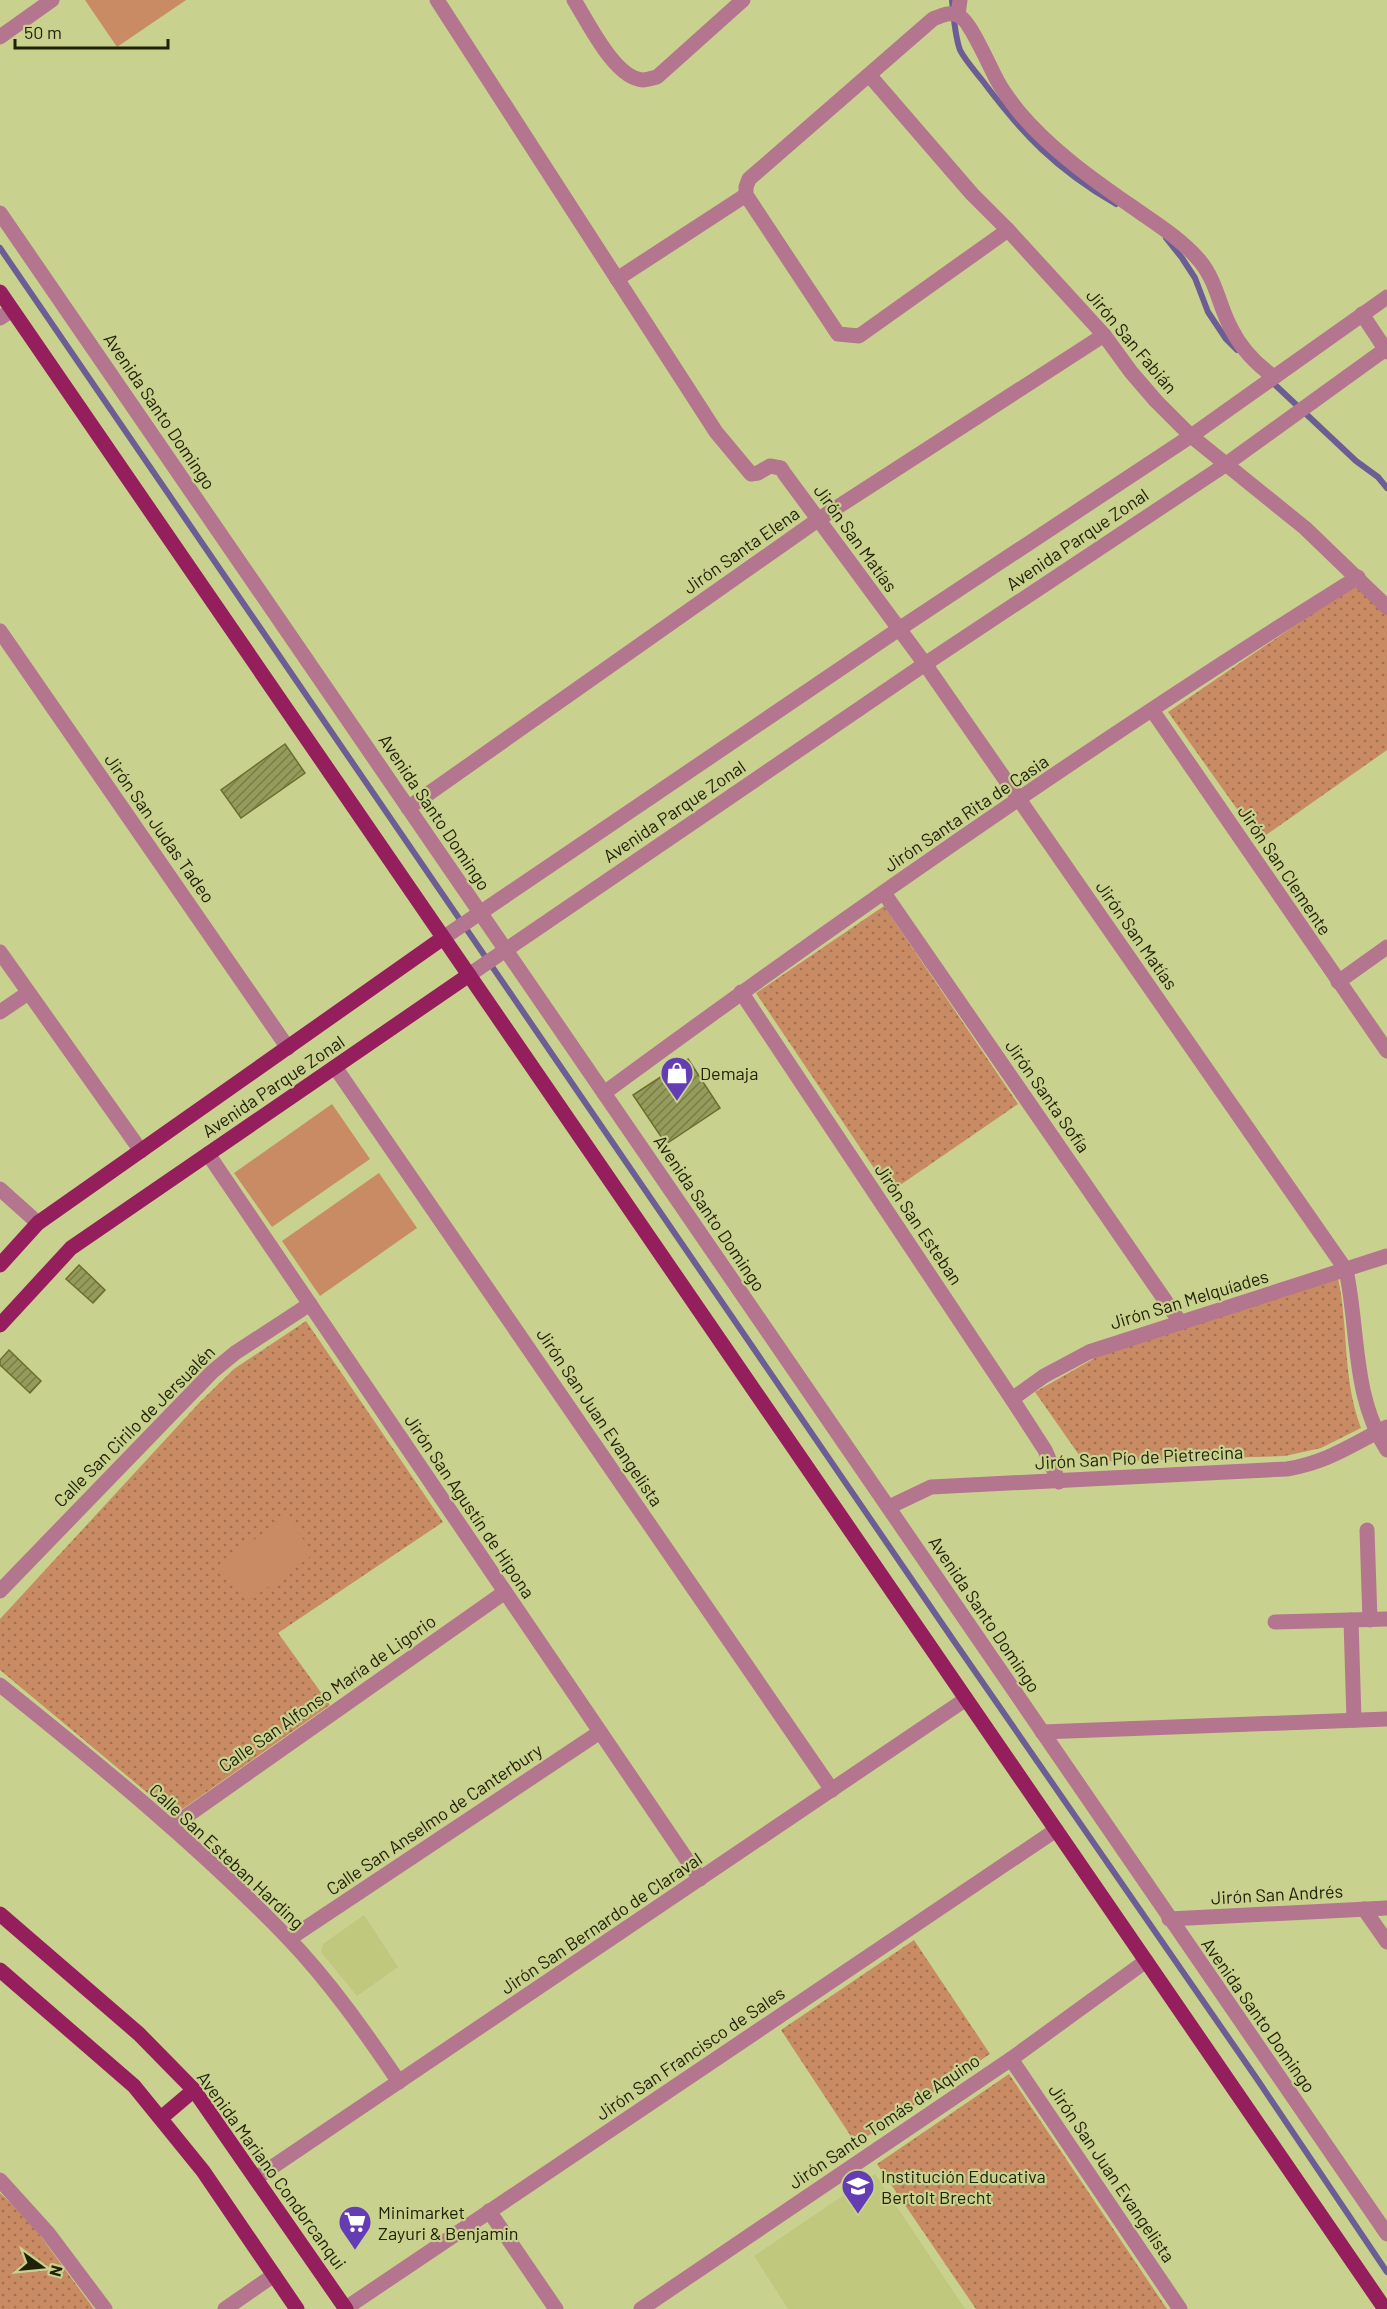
<svg xmlns="http://www.w3.org/2000/svg" width="1387" height="2309" viewBox="0 0 1387 2309" font-family="Barlow,sans-serif">
  <style>
    .built { fill: #c0c87d }
    .grass { fill: url(#grass-dots) }
    .pitch { fill: #c88b63 }
    .lines { fill: none; stroke-linecap: round; stroke-linejoin: round }
    .stream { stroke: #6c5e94; stroke-width: 6 }
    .building { fill: url(#building-hatch); stroke: #6a6f2e; stroke-width: 1.5 }
    .minor { stroke: #b4758f; stroke-width: 15 }
    .major { stroke: #951f5d; stroke-width: 15 }
    .labels { text-anchor: middle; dominant-baseline: central; stroke-width: 4.5; stroke-linejoin: round; paint-order: stroke }
    .street-label { font-size: 18px; fill: #202207; stroke: #c9d18e }
    .poi-label { font-size: 18px; fill: #202207; stroke: #c9d18e; text-anchor: start }
  </style>
  <defs>
    <pattern id="grass-dots" width="8" height="8" patternUnits="userSpaceOnUse" patternTransform="scale(1.5)"><rect width="8" height="8" fill="#c88b63"/><path d="M2 2h.1M6 6h.1" fill="none" stroke="#a27150" stroke-width="1.8" stroke-linecap="round"/></pattern>
    <pattern id="building-hatch" width="6" height="6" patternUnits="userSpaceOnUse" patternTransform="scale(1.5)"><rect width="6" height="6" fill="#959b5a"/><path d="M-1 1l2-2M0 6l6-6M5 7l2-2" fill="none" stroke="#797e48"/></pattern>
  </defs>
  <rect width="100%" height="100%" fill="#c9d18e"/>
  <g class="built">
    <path d="M 364,1915 L 398,1967 L 357,1996 L 321,1952 L 323,1944 Z"/>
    <path d="M 875,2174 L 965,2309 L 788,2309 L 754,2256 Z"/>
  </g>
  <g class="grass">
    <path d="M 1357,583 L 1387,614 L 1387,750 L 1259,840 L 1168,712 Z"/>
    <path d="M 884,906 L 1018,1104 L 890,1192 L 756,993 Z"/>
    <path d="M 1338,1278 C 1349,1330 1342,1377 1361,1428 L 1321,1448 L 1285,1456 L 1084,1462 L 1035,1392 L 1102,1354 Z"/>
    <path d="M 306,1321 L 443,1522 L 278,1633 L 330,1705 L 174,1815 L 0,1670 L 0,1619 L 200,1402 L 234,1369 Z"/>
    <path d="M 914,1940 L 990,2054 L 856,2144 L 781,2030 Z"/>
    <path d="M 1009,2074 L 1167,2309 L 976,2309 L 877,2164 Z"/>
    <path d="M 0,2193 L 28,2219 L 94,2309 L 0,2309 Z"/>
  </g>
  <g class="pitch">
    <path d="M 85,0 L 186,0 L 117,47 Z"/>
    <path d="M 332,1104 L 370,1159 L 272,1227 L 234,1173 Z"/>
    <path d="M 379,1173 L 417,1228 L 320,1296 L 282,1241 Z"/>
    <path d="M 286,1516 L 314,1554 L 247,1602 L 220,1565 Z"/>
  </g>
  <g class="lines">
    <g class="stream">
      <path d="M 952,0 C 953,12 956,39 960,50 C 965,60 975,71 982,80 C 1023,135 1056,169 1116,204"/>
      <path d="M 1166,238 L 1182,258 L 1195,278 L 1208,312 L 1226,339 L 1237,350"/>
      <path d="M 0,248 L 956,1644 L 1257,2079 L 1387,2272"/>
      <path d="M 1271,381 L 1356,461 L 1378,477 L 1387,488"/>
    </g>
  </g>
  <g class="building">
    <path d="M 285,744 L 305,773 L 241,818 L 221,790 Z"/>
    <path d="M 688,1059 L 720,1108 L 666,1144 L 633,1095 Z"/>
    <path d="M 79,1265 L 105,1290 L 93,1303 L 66,1279 Z"/>
    <path d="M 9,1350 L 41,1381 L 30,1393 L 0,1365 L 0,1360 Z"/>
  </g>
  <g class="lines">
    <g class="minor">
      <path d="M 437,0 L 716,432 L 751,474 L 758,473 L 770,466 L 781,468 L 784,473 L 925,664 L 1346,1270 C 1359,1331 1352,1396 1387,1450"/>
      <path d="M 574,0 C 588,22 615,79 643,80 C 647,80 653,78 657,77 L 743,0"/>
      <path d="M 958,15 L 960,0"/>
      <path d="M 0,37 L 52,0"/>
      <path d="M 870,76 L 972,194 L 1008,230 L 1104,335 L 1131,372 L 1156,401 L 1191,436 L 1305,528 L 1387,607"/>
      <path d="M 0,213 L 1387,2234"/>
      <path d="M 1008,230 L 859,336 L 838,334 L 746,195 L 746,187 L 749,179 L 933,19 C 942,15 950,11 959,16 C 970,20 991,70 998,82 C 1004,93 1012,103 1019,112 C 1050,149 1092,179 1131,206 C 1155,223 1180,238 1199,260 C 1217,281 1219,307 1232,330 C 1242,350 1256,364 1274,377"/>
      <path d="M 617,279 L 746,195"/>
      <path d="M 1362,314 L 1387,352"/>
      <path d="M 0,318 L 12,310"/>
      <path d="M 0,631 L 288,1048"/>
      <path d="M 1152,710 L 1387,1051"/>
      <path d="M 408,808 L 819,519 L 1104,335"/>
      <path d="M 884,893 L 1180,1322"/>
      <path d="M 443,938 L 899,629 L 1191,436 L 1387,297"/>
      <path d="M 0,952 L 141,1151"/>
      <path d="M 469,975 L 925,664 L 1225,465 L 1387,348"/>
      <path d="M 1338,982 L 1387,947"/>
      <path d="M 741,992 L 1012,1399 L 1045,1450 L 1059,1482"/>
      <path d="M 0,1012 L 28,993"/>
      <path d="M 335,1067 L 832,1790"/>
      <path d="M 604,1093 C 849,913 1100,738 1358,577"/>
      <path d="M 208,1154 L 700,1879"/>
      <path d="M 0,1189 L 38,1223"/>
      <path d="M 1012,1399 L 1044,1376 L 1089,1352 L 1387,1256"/>
      <path d="M 889,1507 L 931,1487 L 1287,1469 C 1328,1462 1351,1445 1387,1427"/>
      <path d="M 1367,1530 L 1370,1620"/>
      <path d="M 0,1591 L 212,1372 L 235,1353 L 310,1304"/>
      <path d="M 1351,1620 L 1354,1720"/>
      <path d="M 1275,1622 L 1387,1619"/>
      <path d="M 0,1685 C 100,1765 199,1846 288,1938 C 330,1982 365,2032 399,2082"/>
      <path d="M 1042,1732 L 1387,1719"/>
      <path d="M 171,1827 L 505,1592"/>
      <path d="M 1364,1909 L 1387,1942"/>
      <path d="M 1169,1919 L 1387,1908"/>
      <path d="M 289,1939 L 600,1732"/>
      <path d="M 1011,2059 L 1180,2309"/>
      <path d="M 256,2178 L 966,1699"/>
      <path d="M 0,2180 L 48,2233 L 105,2309"/>
      <path d="M 489,2211 L 556,2309"/>
      <path d="M 346,2308 L 1056,1830"/>
      <path d="M 225,2309 L 274,2275"/>
      <path d="M 641,2309 L 1011,2059 L 1146,1961"/>
    </g>
    <g class="major">
      <path d="M 0,292 L 1385,2309"/>
      <path d="M 0,1265 L 38,1223 L 443,938"/>
      <path d="M 0,1325 L 71,1248 L 469,975"/>
      <path d="M 0,1914 L 139,2034 L 194,2090 L 346,2309"/>
      <path d="M 0,1970 L 134,2086 L 203,2171 L 297,2309"/>
      <path d="M 161,2118 L 194,2090"/>
    </g>
  </g>
  <defs>
    <g id="shop-pin" transform="scale(1.725)"><path d="M0 17L-7.5 6A9.5 9.5 0 1 1 7.5 6Z" fill="#643db5" stroke="#c9d18e"/><path d="M-5-2.5h2.3a2.7 3.5 0 0 1 5.4 0H5L5.5 6h-11ZM-1.5-2.5h3a1.5 2.3 0 0 0-3 0Z" fill="#fff"/></g>
    <g id="school-pin" transform="scale(1.725)"><path d="M0 17L-7.5 6A9.5 9.5 0 1 1 7.5 6Z" fill="#643db5" stroke="#c9d18e"/><path d="M0-5L7-2L0 1L-7-2ZM-4 1L0 2.5L4 1V4Q0 6-4 4Z" fill="#fff"/></g>
    <g id="supermarket-pin" transform="scale(1.725)"><path d="M0 17L-7.5 6A9.5 9.5 0 1 1 7.5 6Z" fill="#643db5" stroke="#c9d18e"/><path d="M-6-5.5h2.5l.6 2H6L4.5 2H-2.5L-4.4-4H-6ZM-1.5 3.2a1.3 1.3 0 1 0 .1 0ZM3 3.2a1.3 1.3 0 1 0 .1 0Z" fill="#fff"/></g>
  </defs>
  <g fill-rule="evenodd">
    <use href="#shop-pin" x="677" y="1073"/>
    <use href="#school-pin" x="858" y="2186"/>
    <use href="#supermarket-pin" x="355" y="2222"/>
  </g>
  <g class="labels">
    <g class="street-label">
      <text transform="translate(1132 341) rotate(50)">Jirón San Fabián</text>
      <text transform="translate(160 411) rotate(56)">Avenida Santo Domingo</text>
      <text transform="translate(856 538) rotate(54)">Jirón San Matías</text>
      <text transform="translate(1077 539) rotate(-34)">Avenida Parque Zonal</text>
      <text transform="translate(741 550) rotate(-35)">Jirón Santa Elena</text>
      <text transform="translate(674 811) rotate(-34)">Avenida Parque Zonal</text>
      <text transform="translate(435 812) rotate(56)">Avenida Santo Domingo</text>
      <text transform="translate(966 813) rotate(-34)">Jirón Santa Rita de Casia</text>
      <text transform="translate(160 828) rotate(55)">Jirón San Judas Tadeo</text>
      <text transform="translate(1285 870) rotate(56)">Jirón San Clemente</text>
      <text transform="translate(1137 935) rotate(55)">Jirón San Matías</text>
      <text transform="translate(273 1086) rotate(-34)">Avenida Parque Zonal</text>
      <text transform="translate(1048 1096) rotate(55)">Jirón Santa Sofía</text>
      <text transform="translate(710 1213) rotate(56)">Avenida Santo Domingo</text>
      <text transform="translate(919 1224) rotate(56)">Jirón San Esteban</text>
      <text transform="translate(1189 1299) rotate(-17)">Jirón San Melquíades</text>
      <text transform="translate(600 1417) rotate(56)">Jirón San Juan Evangelista</text>
      <text transform="translate(134 1426) rotate(-45)">Calle San Cirilo de Jersualén</text>
      <text transform="translate(1139 1457) rotate(-3)">Jirón San Pío de Pietrecina</text>
      <text transform="translate(470 1506) rotate(56)">Jirón San Agustín de Hipona</text>
      <text transform="translate(985 1614) rotate(56)">Avenida Santo Domingo</text>
      <text transform="translate(327 1693) rotate(-35)">Calle San Alfonso María de Ligorio</text>
      <text transform="translate(434 1819) rotate(-34)">Calle San Anselmo de Canterbury</text>
      <text transform="translate(227 1856) rotate(43)">Calle San Esteban Harding</text>
      <text transform="translate(1277 1894) rotate(-3)">Jirón San Andrés</text>
      <text transform="translate(601 1923) rotate(-34)">Jirón San Bernardo de Claraval</text>
      <text transform="translate(1259 2015) rotate(55)">Avenida Santo Domingo</text>
      <text transform="translate(690 2053) rotate(-34)">Jirón San Francisco de Sales</text>
      <text transform="translate(884 2121) rotate(-34)">Jirón Santo Tomás de Aquino</text>
      <text transform="translate(272 2170) rotate(54)">Avenida Mariano Condorcanqui</text>
      <text transform="translate(1112 2173) rotate(56)">Jirón San Juan Evangelista</text>
    </g>
    <g class="poi-label">
      <text x="700" y="1073">Demaja</text>
      <text x="881" y="2176">Institución Educativa<tspan x="881" dy="21">Bertolt Brecht</tspan></text>
      <text x="378" y="2212">Minimarket<tspan x="378" dy="21">Zayuri &amp; Benjamin</tspan></text>
    </g>
  </g>
  <g transform="translate(42 2267) rotate(105)" stroke="#c9d18e" stroke-width="4.5" paint-order="stroke">
  <path d="M0-4.5L10 22L0 15L-10 22Z" fill="#202207"/>
  <text y="-9" font-size="16" font-weight="bold" text-anchor="middle" fill="#202207">N</text>
  </g>
  <path d="M15 39v9h153v-9" fill="none" stroke="#202207" stroke-width="3"/>
  <text x="24" y="39" font-size="18" fill="#202207" stroke="#c9d18e" stroke-width="4.5" paint-order="stroke">50 m</text>
</svg>
